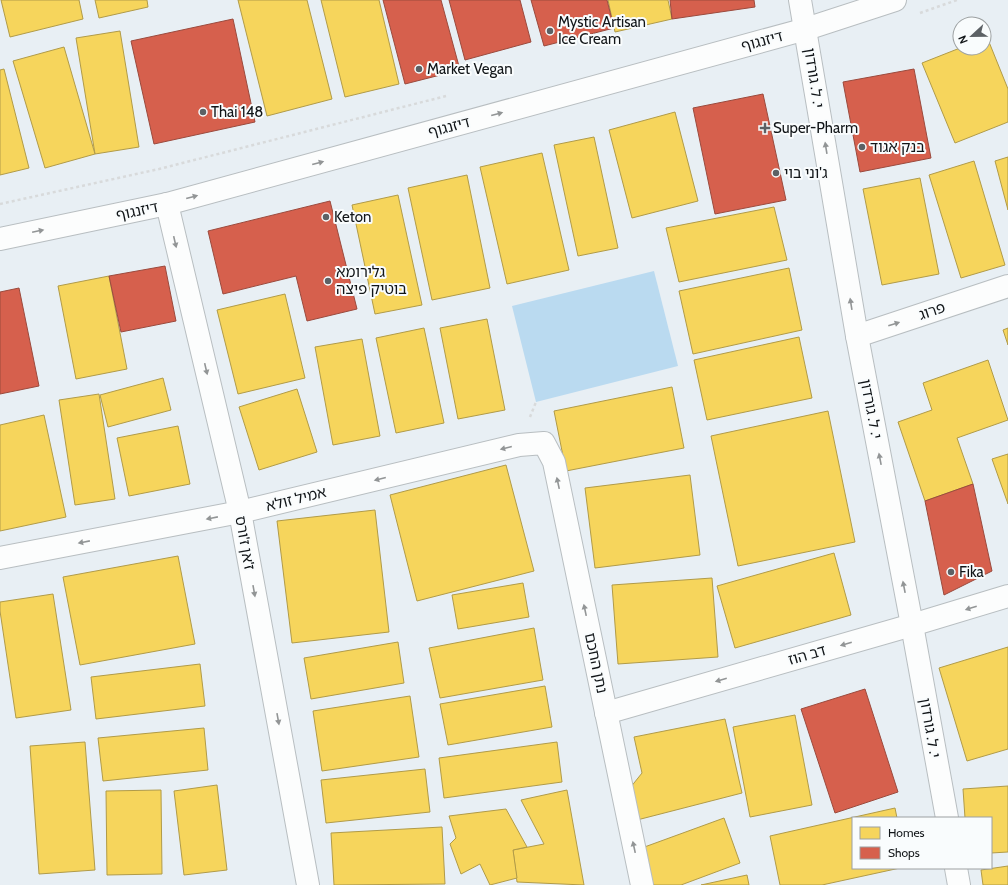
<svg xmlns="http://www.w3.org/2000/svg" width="1008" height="885" viewBox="0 0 1008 885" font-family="Cabin,'Noto Sans Hebrew',sans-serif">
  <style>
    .green { fill: #badaf0 }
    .homes { fill: #f6d55c; stroke: #b19b48 }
    .shops { fill: #d6604d; stroke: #9b4a3d }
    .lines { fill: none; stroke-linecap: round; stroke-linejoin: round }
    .street-casing { stroke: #b8bec1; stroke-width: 24 }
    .secondary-casing { stroke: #b8bec1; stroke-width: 24 }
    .path { stroke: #d8dadb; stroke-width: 2.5; stroke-dasharray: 3 3; stroke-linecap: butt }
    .street { stroke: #fcfdfd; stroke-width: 22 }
    .secondary { stroke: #fcfdfd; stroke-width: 22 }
    .oneway { fill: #929596 }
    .poi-dot { fill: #5c6165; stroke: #f9fcfd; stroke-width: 1.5 }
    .labels { text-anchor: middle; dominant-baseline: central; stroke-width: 4; stroke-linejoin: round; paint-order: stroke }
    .poi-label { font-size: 15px; fill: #111518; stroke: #f9fcfd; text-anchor: start }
    .street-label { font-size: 15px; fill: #111518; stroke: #f9fcfd }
  </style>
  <rect width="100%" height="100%" fill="#e8eff4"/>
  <path class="green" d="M 654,271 L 678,366 L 536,402 L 512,306 Z"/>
  <g class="homes">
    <path d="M 1,0 L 79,0 L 83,19 L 10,37 Z"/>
    <path d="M 95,0 L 147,0 L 148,7 L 99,18 Z"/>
    <path d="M 238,0 L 307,0 L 332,99 L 267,116 Z"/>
    <path d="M 321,0 L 379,0 L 399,84 L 345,97 Z"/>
    <path d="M 608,0 L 668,0 L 672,19 L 615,32 Z"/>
    <path d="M 120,31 L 139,147 L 95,154 L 76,38 Z"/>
    <path d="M 987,37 L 1008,89 L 1008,122 L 955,143 L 922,63 L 960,48 L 984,48 L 984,38 Z"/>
    <path d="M 64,47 L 95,154 L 45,168 L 13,61 Z"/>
    <path d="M 4,69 L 29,168 L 0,175 L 0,70 Z"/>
    <path d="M 675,112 L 698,201 L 632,218 L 609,130 Z"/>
    <path d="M 594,137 L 618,248 L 578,256 L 554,145 Z"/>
    <path d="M 542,153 L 569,270 L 507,284 L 480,167 Z"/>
    <path d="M 1008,157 L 1008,210 L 995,161 Z"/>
    <path d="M 974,161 L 1005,265 L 961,278 L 929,175 Z"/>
    <path d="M 467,175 L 490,288 L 432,300 L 408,188 Z"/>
    <path d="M 920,178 L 939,274 L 882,285 L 863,189 Z"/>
    <path d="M 398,195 L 422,305 L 375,314 L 352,205 Z"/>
    <path d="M 774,207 L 787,260 L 679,282 L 666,228 Z"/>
    <path d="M 789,268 L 802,330 L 693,354 L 679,291 Z"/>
    <path d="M 109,276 L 127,369 L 76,379 L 58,286 Z"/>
    <path d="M 285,294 L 305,378 L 238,394 L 217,310 Z"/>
    <path d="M 487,319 L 505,410 L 458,419 L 440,328 Z"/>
    <path d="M 424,328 L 444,423 L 396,433 L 376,338 Z"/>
    <path d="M 1008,328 L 1008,345 L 1003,330 Z"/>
    <path d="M 799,337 L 812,398 L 707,420 L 694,360 Z"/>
    <path d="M 362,339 L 380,436 L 333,445 L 315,347 Z"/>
    <path d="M 988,360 L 1008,420 L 957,438 L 973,484 L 925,501 L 898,422 L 932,410 L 923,383 Z"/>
    <path d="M 163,378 L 171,410 L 108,427 L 100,395 Z"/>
    <path d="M 672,387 L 684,448 L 566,471 L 554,411 Z"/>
    <path d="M 297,389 L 317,452 L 259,470 L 239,407 Z"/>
    <path d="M 99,394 L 115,499 L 75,505 L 59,400 Z"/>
    <path d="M 828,411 L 855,542 L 738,566 L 711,436 Z"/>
    <path d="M 44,415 L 66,517 L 0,531 L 0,425 Z"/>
    <path d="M 178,426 L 190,484 L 129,496 L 117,438 Z"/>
    <path d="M 1008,454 L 1008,504 L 992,459 Z"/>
    <path d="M 506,465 L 534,571 L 417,601 L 390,495 Z"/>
    <path d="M 690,475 L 700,555 L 595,568 L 585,488 Z"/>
    <path d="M 375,510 L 389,632 L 292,643 L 277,521 Z"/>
    <path d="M 834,553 L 851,615 L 735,648 L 717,586 Z"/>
    <path d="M 178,556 L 195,644 L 80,665 L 63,577 Z"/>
    <path d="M 712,578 L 718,657 L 618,664 L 612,585 Z"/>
    <path d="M 523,583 L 529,617 L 458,629 L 452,595 Z"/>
    <path d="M 53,594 L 71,710 L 16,718 L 0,611 L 0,602 Z"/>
    <path d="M 534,628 L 543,680 L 440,698 L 429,648 Z"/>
    <path d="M 398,642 L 404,683 L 311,699 L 304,658 Z"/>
    <path d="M 1008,647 L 1008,749 L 967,761 L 939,668 Z"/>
    <path d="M 200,664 L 205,706 L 96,719 L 91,677 Z"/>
    <path d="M 545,686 L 552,727 L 448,745 L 440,704 Z"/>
    <path d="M 410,696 L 419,757 L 322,771 L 313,711 Z"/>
    <path d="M 795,715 L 812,805 L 750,817 L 733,727 Z"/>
    <path d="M 725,719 L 742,793 L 637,820 L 626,793 L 642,773 L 634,737 Z"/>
    <path d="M 204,728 L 208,770 L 103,781 L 98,738 Z"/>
    <path d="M 85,742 L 95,870 L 39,874 L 30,746 Z"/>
    <path d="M 557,742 L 562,782 L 444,798 L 439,758 Z"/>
    <path d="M 425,769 L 430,812 L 326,823 L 321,780 Z"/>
    <path d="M 217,785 L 227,870 L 184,875 L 174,791 Z"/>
    <path d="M 1008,786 L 1008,852 L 991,853 L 991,818 L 965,818 L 963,789 Z"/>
    <path d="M 161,790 L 162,874 L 107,875 L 106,791 Z"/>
    <path d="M 567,790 L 584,885 L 517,882 L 513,850 L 544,844 L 521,800 Z"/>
    <path d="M 895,808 L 897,818 L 853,818 L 853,868 L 900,868 L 822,885 L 780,885 L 770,836 Z"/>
    <path d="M 506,809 L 527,847 L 513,850 L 517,878 L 490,885 L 480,864 L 461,874 L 450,844 L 456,838 L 449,816 Z"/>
    <path d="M 724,818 L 740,863 L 681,885 L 652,885 L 639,849 Z"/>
    <path d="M 442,827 L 445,884 L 334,885 L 331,833 Z"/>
    <path d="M 1008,866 L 1008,885 L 983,885 L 981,870 Z"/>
    <path d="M 747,875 L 749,885 L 701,885 Z"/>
  </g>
  <g class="shops">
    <path d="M 383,0 L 441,0 L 460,70 L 405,84 Z"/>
    <path d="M 449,0 L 520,0 L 531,42 L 465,60 Z"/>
    <path d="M 531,0 L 607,0 L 614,28 L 544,46 Z"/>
    <path d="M 670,0 L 754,0 L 755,7 L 672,19 Z"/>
    <path d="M 233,19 L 255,122 L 154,144 L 131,41 Z"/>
    <path d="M 914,69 L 931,158 L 860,172 L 843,82 Z"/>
    <path d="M 763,94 L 786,200 L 715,214 L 693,108 Z"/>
    <path d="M 330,201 L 357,309 L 307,321 L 296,276 L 223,294 L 208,231 Z"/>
    <path d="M 165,266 L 176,321 L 121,332 L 109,276 Z"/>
    <path d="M 19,288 L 39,386 L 0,394 L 0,292 Z"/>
    <path d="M 973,484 L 992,571 L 944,595 L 925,501 Z"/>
    <path d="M 865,689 L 898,792 L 835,813 L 801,709 Z"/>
  </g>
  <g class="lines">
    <g class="street-casing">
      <g id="street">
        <path d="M 167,204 L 240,512 L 308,885"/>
        <path d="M 857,336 L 1008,286"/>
        <path d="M 0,558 L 240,512 L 519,445 L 544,443 L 554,462 L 642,885"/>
        <path d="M 606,713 L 912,625 L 1008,596"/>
      </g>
    </g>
    <g class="secondary-casing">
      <g id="secondary">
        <path d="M 800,0 L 857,336 L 912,625 L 947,818"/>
        <path d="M 0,239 L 167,204 L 806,29 L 895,0"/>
        <path d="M 956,868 L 959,885"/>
      </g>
    </g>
    <g class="path">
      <path d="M 920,13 L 957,0"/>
      <path d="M 0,204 L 159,169 L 446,96"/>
      <path d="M 530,417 L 536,402"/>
    </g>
    <use href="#street" class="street"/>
    <use href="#secondary" class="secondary"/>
  </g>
  <defs><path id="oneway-solid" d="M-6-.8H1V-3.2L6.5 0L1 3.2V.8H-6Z"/></defs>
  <g class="oneway">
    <use href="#oneway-solid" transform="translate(497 114) rotate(-15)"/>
    <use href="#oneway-solid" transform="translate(826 148) rotate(-99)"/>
    <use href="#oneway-solid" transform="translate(318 163) rotate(-15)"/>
    <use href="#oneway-solid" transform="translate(192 197) rotate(-15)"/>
    <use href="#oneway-solid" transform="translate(38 231) rotate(-12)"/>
    <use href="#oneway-solid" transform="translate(175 242) rotate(77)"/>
    <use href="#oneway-solid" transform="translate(851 304) rotate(-99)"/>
    <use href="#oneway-solid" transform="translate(894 324) rotate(-18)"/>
    <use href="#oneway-solid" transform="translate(206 369) rotate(77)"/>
    <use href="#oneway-solid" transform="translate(506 448) rotate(166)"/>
    <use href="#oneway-solid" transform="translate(880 459) rotate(-101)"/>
    <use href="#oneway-solid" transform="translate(380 479) rotate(166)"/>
    <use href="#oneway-solid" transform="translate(558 483) rotate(-102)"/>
    <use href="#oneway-solid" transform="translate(212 518) rotate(169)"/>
    <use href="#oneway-solid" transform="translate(84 542) rotate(169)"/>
    <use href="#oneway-solid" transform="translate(904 587) rotate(-101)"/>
    <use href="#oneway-solid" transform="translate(254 591) rotate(80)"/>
    <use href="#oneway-solid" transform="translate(971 608) rotate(163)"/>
    <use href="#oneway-solid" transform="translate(585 610) rotate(-102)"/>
    <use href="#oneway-solid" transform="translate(846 644) rotate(164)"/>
    <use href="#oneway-solid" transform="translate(721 680) rotate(164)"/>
    <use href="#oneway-solid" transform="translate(278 719) rotate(80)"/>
    <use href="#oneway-solid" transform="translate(634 847) rotate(-102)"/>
  </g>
  <g class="poi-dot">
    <circle cx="550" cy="31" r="4"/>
    <circle cx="419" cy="69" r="4"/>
    <circle cx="203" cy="112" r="4"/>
    <path d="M763 122h4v4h4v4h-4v4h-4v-4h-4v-4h4z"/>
    <circle cx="862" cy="147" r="4"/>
    <circle cx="776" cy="173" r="4"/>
    <circle cx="326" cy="217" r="4"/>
    <circle cx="328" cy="281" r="4"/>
    <circle cx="951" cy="572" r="4"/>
  </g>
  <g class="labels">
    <g class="poi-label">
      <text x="558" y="22">Mystic Artisan<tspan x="558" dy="17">Ice Cream</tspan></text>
      <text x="427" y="69">Market Vegan</text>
      <text x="211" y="112">Thai 148</text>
      <text x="773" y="128">Super-Pharm</text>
      <text x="870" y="147">בנק אגוד</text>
      <text x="784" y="173">ג'וני בוי</text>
      <text x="334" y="217">Keton</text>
      <text x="336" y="272">גלירומא<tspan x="336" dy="17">בוטיק פיצה</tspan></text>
      <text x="959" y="572">Fika</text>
    </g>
    <g class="street-label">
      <text transform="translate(762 41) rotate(-15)">דיזנגוף</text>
      <text transform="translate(814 78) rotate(81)">י. ל. גורדון</text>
      <text transform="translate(449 127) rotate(-15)">דיזנגוף</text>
      <text transform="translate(137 211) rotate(-12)">דיזנגוף</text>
      <text transform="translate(932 311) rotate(-18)">פרוג</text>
      <text transform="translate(871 409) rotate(79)">י. ל. גורדון</text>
      <text transform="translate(296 499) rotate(-14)">אמיל זולא</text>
      <text transform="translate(245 543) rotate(80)">ז'אן ז'ורס</text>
      <text transform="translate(807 655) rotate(-16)">דב הוז</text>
      <text transform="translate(596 663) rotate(78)">נתן החכם</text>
      <text transform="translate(930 728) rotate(80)">י. ל. גורדון</text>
    </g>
  </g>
  <rect x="852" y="817" width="140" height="52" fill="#f9fcfd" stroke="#9ca0a1"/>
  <rect x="860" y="827" width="20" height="12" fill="#f6d55c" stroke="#9ca0a1"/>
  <text x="888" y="837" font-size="12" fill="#111518">Homes</text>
  <rect x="860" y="847" width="20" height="12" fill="#d6604d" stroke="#9ca0a1"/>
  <text x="888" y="857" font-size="12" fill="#111518">Shops</text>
  <g transform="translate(972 36) rotate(248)"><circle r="19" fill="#f9fcfd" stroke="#9ca0a1"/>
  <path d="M0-3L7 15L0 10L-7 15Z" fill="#5c6165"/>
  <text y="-6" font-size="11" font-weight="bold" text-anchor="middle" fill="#111518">N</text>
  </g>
</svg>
